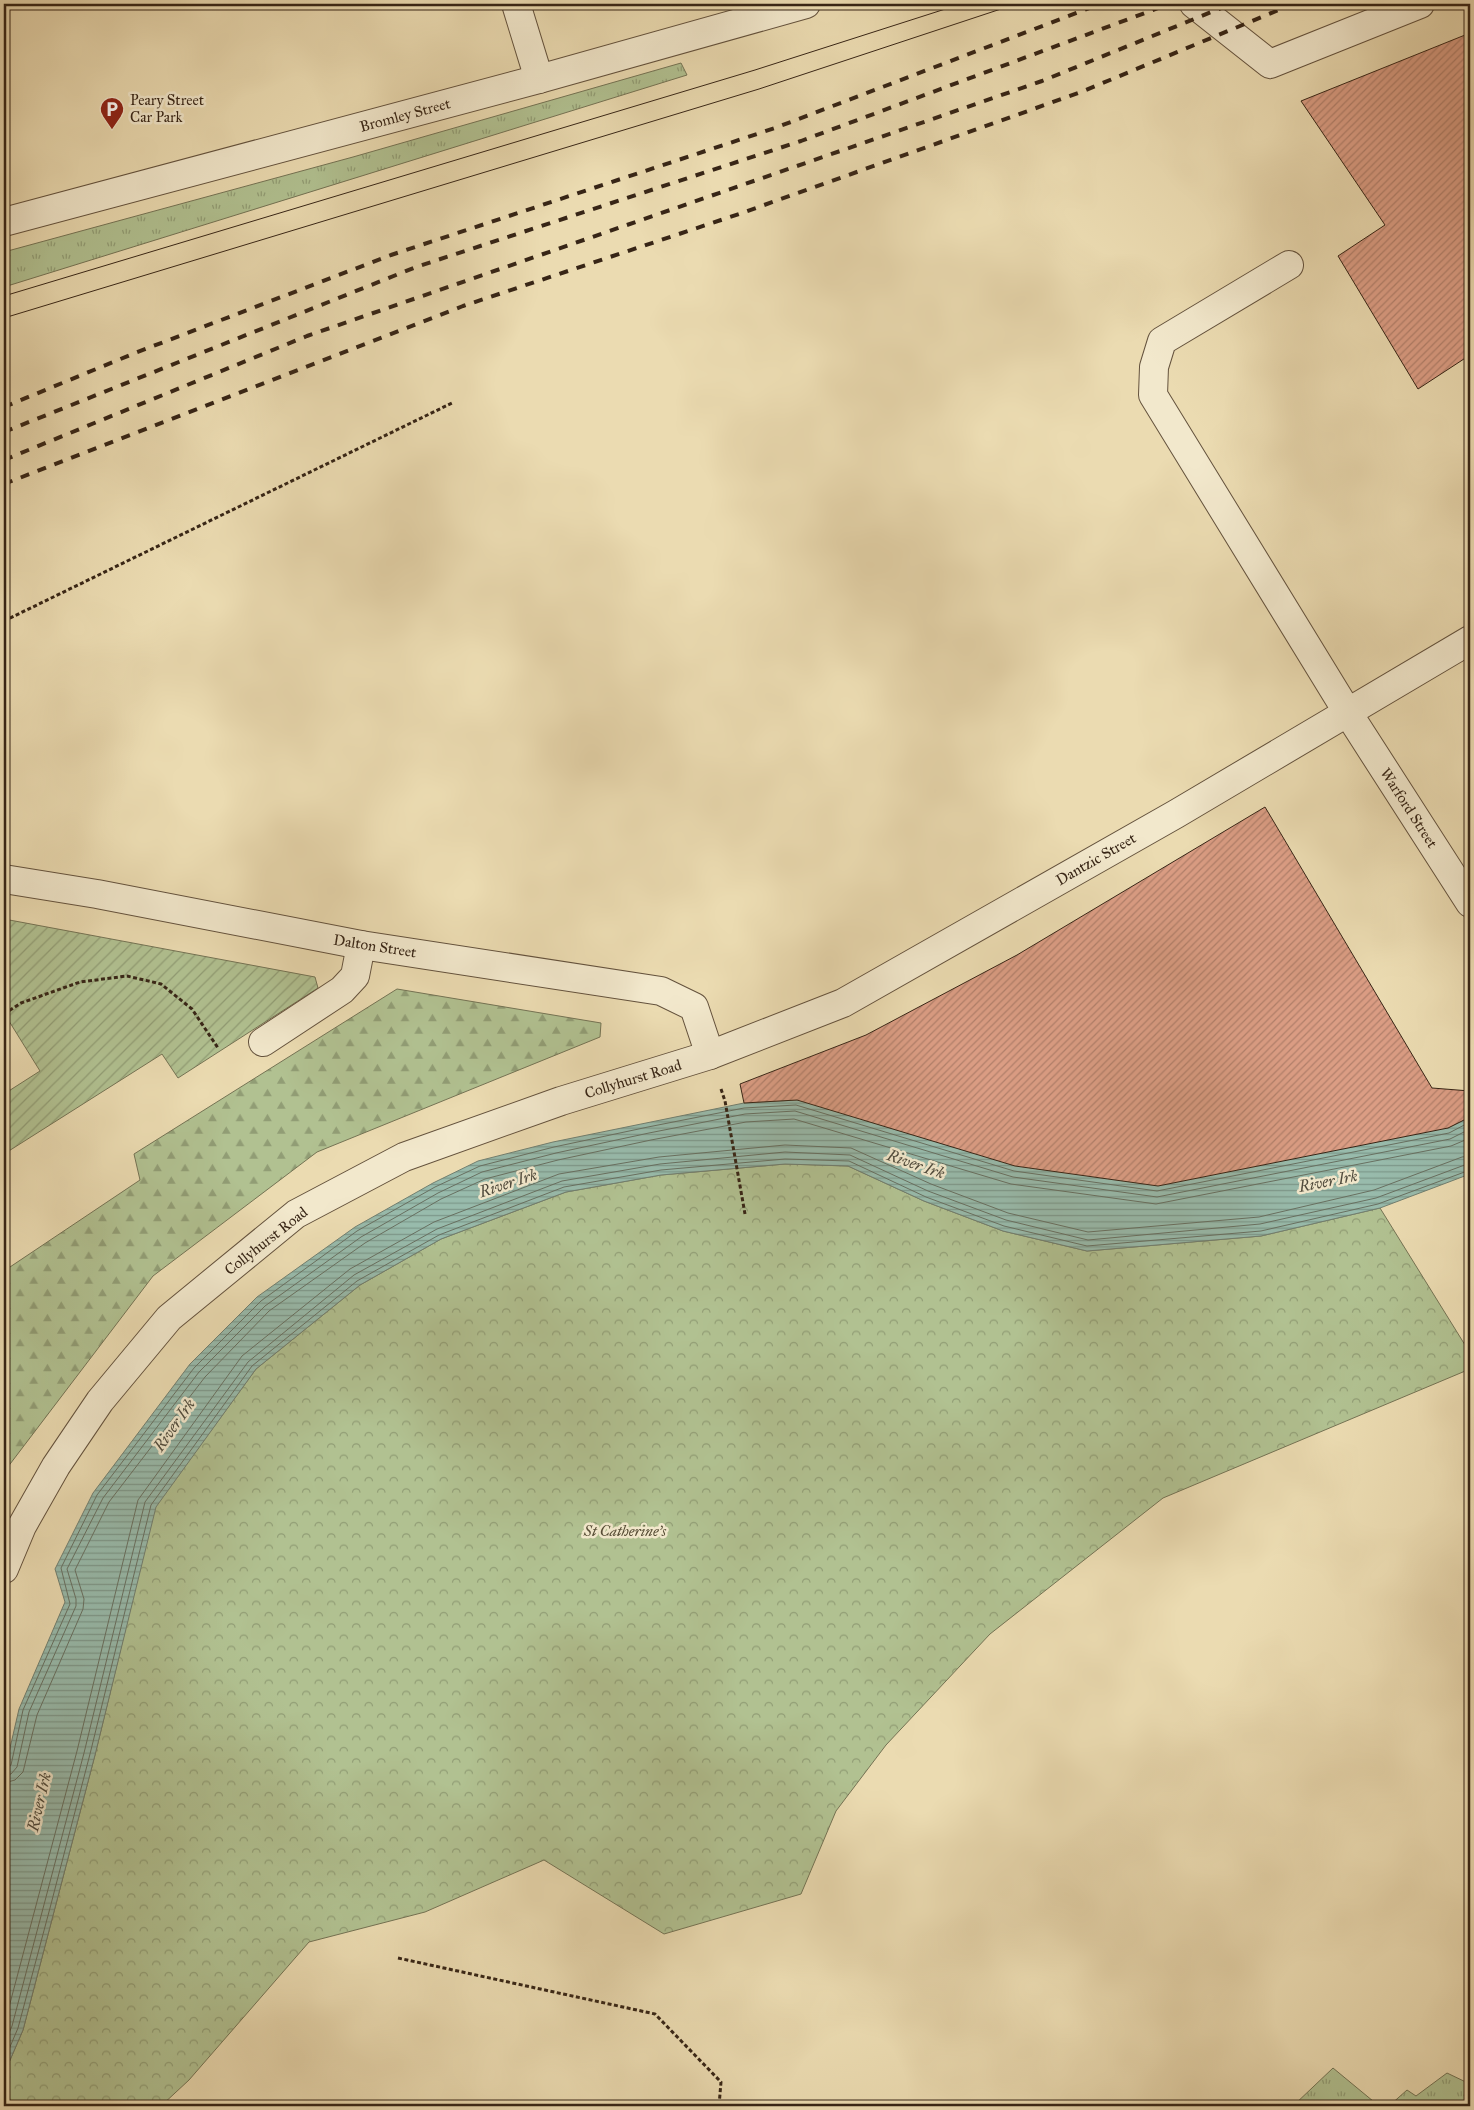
<svg xmlns="http://www.w3.org/2000/svg" width="1474" height="2110" viewBox="0 0 1474 2110" font-family="'IM FELL Great Primer',serif">
  <style>
    .grass { fill: url(#grass-tufts); stroke: #747354 }
    .forest { fill: url(#forest-firs); stroke: #747354 }
    .park { fill: url(#park-crowns); stroke: #747354 }
    .garden { fill: url(#garden-furrows); stroke: #747354 }
    .water { fill: url(#water-rules); stroke: #717f70 }
    .lines { fill: none; stroke-linecap: round; stroke-linejoin: round }
    .shore { stroke: #687061; stroke-width: 1 }
    .building { fill: url(#building-hatch); stroke: #372516 }
    .minor-casing { stroke: #64523d; stroke-width: 30 }
    .path { stroke: #372516; stroke-width: 3; stroke-dasharray: 4 2.5; stroke-linecap: butt }
    .minor { stroke: #f2e8cc; stroke-width: 28 }
    .tram { stroke: #372516; stroke-width: 1 }
    .rail { stroke: #372516; stroke-width: 4; stroke-dasharray: 9 9; stroke-linecap: butt }
    .labels { text-anchor: middle; dominant-baseline: central; stroke-width: 5; stroke-linejoin: round; paint-order: stroke }
    .poi-label { font-size: 15px; fill: #372516; stroke: #f2e8cc; text-anchor: start }
    .street-label { font-size: 15px; fill: #372516; stroke: #f2e8cc }
    .park-label { font-size: 15px; font-style: italic; fill: #564c35; stroke: #f2e8cc }
    .water-label { font-size: 16px; font-style: italic; fill: #4f4a3c; stroke: #f2e8cc }
  </style>
  <defs>
    <pattern id="grass-tufts" width="24" height="20" patternUnits="userSpaceOnUse" patternTransform="scale(1.25)"><rect width="24" height="20" fill="#b1c191"/><path d="M3 7l-1-3M5 7V3M7 7l1-3M15 17l-1-3M17 17v-4M19 17l1-3" fill="none" stroke="#919d75"/></pattern>
    <pattern id="forest-firs" width="22" height="20" patternUnits="userSpaceOnUse" patternTransform="scale(1.25)"><rect width="22" height="20" fill="#b1c191"/><path d="M5 1l3.5 6h-7zM16 11l3.5 6h-7z" fill="#919d75"/></pattern>
    <pattern id="park-crowns" width="20" height="18" patternUnits="userSpaceOnUse" patternTransform="scale(1.25)"><rect width="20" height="18" fill="#b1c191"/><path d="M2 6a3 3 0 1 1 6 0M12 15a3 3 0 1 1 6 0" fill="none" stroke="#919d75"/></pattern>
    <pattern id="garden-furrows" width="10" height="10" patternUnits="userSpaceOnUse" patternTransform="scale(1.25)"><rect width="10" height="10" fill="#b1c191"/><path d="M-1 1l2-2M0 10L10 0M9 11l2-2" fill="none" stroke="#919d75"/></pattern>
    <pattern id="water-rules" width="6" height="5" patternUnits="userSpaceOnUse" patternTransform="scale(1.25)"><rect width="6" height="5" fill="#98bbac"/><path d="M0 2.5h6" fill="none" stroke="#7d988b"/></pattern>
    <pattern id="building-hatch" width="6" height="6" patternUnits="userSpaceOnUse" patternTransform="scale(1.25)"><rect width="6" height="6" fill="#db9d84"/><path d="M-1 1l2-2M0 6l6-6M5 7l2-2" fill="none" stroke="#b2806b"/></pattern>
  </defs>
  <rect width="100%" height="100%" fill="#ebdbb1"/>
  <filter id="stains"><feTurbulence type="fractalNoise" baseFrequency=".004" numOctaves="4"/><feColorMatrix values="0 0 0 0 .2 0 0 0 0 .09 0 0 0 0 .02 0 0 0 .5 -.17"/></filter>
  <radialGradient id="worn" r=".72"><stop offset=".6" stop-color="#630" stop-opacity="0"/><stop offset="1" stop-color="#630" stop-opacity=".3"/></radialGradient>
  <g class="grass">
    <path d="M 681,63 L 687,75 L 4,287 L 4,252 L 353,157 Z"/>
    <path d="M 1333,2068 L 1379,2106 L 1293,2106 Z"/>
    <path d="M 1447,2073 L 1470,2084 L 1470,2106 L 1389,2106 L 1407,2090 L 1416,2096 Z"/>
  </g>
  <path class="forest" d="M 397,989 L 601,1023 L 600,1037 L 317,1152 L 153,1276 L 4,1472 L 4,1271 L 140,1180 L 134,1154 Z"/>
  <path class="park" d="M 785,1164 L 848,1166 L 924,1201 L 1003,1231 L 1087,1251 L 1261,1236 L 1380,1208 L 1470,1353 L 1470,1369 L 1163,1498 L 990,1634 L 886,1745 L 836,1811 L 801,1894 L 664,1934 L 544,1860 L 425,1912 L 309,1942 L 189,2080 L 161,2106 L 4,2106 L 4,2074 L 23,2030 L 95,1755 L 155,1507 L 256,1369 L 360,1285 L 441,1239 L 566,1192 L 661,1175 Z"/>
  <path class="garden" d="M 4,919 L 315,977 L 318,988 L 178,1078 L 162,1054 L 4,1154 L 4,1094 L 40,1071 L 4,1013 Z"/>
  <path class="water" d="M 797,1100 L 1448,1128 L 1470,1117 L 1470,1174 L 1380,1208 L 1261,1236 L 1087,1251 L 1003,1231 L 924,1201 L 848,1166 L 785,1164 L 661,1175 L 566,1192 L 441,1239 L 360,1285 L 256,1369 L 156,1507 L 95,1755 L 23,2030 L 4,2074 L 4,1774 L 19,1709 L 65,1602 L 55,1569 L 93,1493 L 190,1364 L 257,1297 L 355,1227 L 433,1183 L 478,1161 L 553,1142 L 744,1103 Z"/>
  <g class="lines">
    <g class="shore">
      <path d="M 4,1769 L 11,1765 L 23,1710 L 70,1604 L 61,1568 L 97,1495 L 194,1368 L 261,1301 L 357,1231 L 435,1187 L 480,1166 L 554,1147 L 648,1127 L 744,1108 L 796,1105 L 1014,1171 L 1157,1191 L 1449,1133 L 1470,1122"/>
      <path d="M 4,1775 L 11,1774 L 17,1767 L 29,1712 L 76,1606 L 76,1599 L 67,1569 L 103,1498 L 199,1372 L 265,1306 L 361,1237 L 438,1193 L 482,1172 L 556,1153 L 649,1133 L 745,1114 L 795,1111 L 1013,1177 L 1157,1197 L 1450,1139 L 1470,1129"/>
      <path d="M 4,1783 L 15,1780 L 23,1772 L 37,1715 L 83,1609 L 84,1599 L 75,1570 L 109,1502 L 205,1377 L 269,1311 L 365,1243 L 441,1199 L 485,1179 L 558,1160 L 651,1140 L 746,1122 L 794,1119 L 1011,1184 L 1156,1204 L 1451,1146 L 1470,1138"/>
      <path d="M 4,2026 L 77,1751 L 138,1500 L 242,1356 L 350,1269 L 434,1222 L 559,1174 L 659,1157 L 785,1145 L 851,1148 L 931,1184 L 1008,1213 L 1088,1232 L 1259,1217 L 1374,1190 L 1462,1157 L 1470,1156"/>
      <path d="M 4,2045 L 12,2026 L 84,1753 L 145,1502 L 248,1362 L 354,1275 L 437,1229 L 562,1181 L 660,1164 L 785,1152 L 850,1155 L 928,1191 L 1006,1220 L 1088,1240 L 1260,1224 L 1376,1198 L 1470,1163"/>
      <path d="M 4,2061 L 18,2028 L 50,1908 L 90,1754 L 151,1505 L 252,1366 L 357,1281 L 439,1235 L 564,1187 L 661,1170 L 785,1159 L 849,1161 L 926,1197 L 1004,1226 L 1087,1246 L 1261,1231 L 1378,1204 L 1470,1170"/>
    </g>
  </g>
  <g class="building">
    <path d="M 1470,33 L 1470,355 L 1418,389 L 1338,256 L 1385,225 L 1301,101 Z"/>
    <path d="M 1265,807 L 1432,1088 L 1470,1091 L 1470,1117 L 1448,1128 L 1158,1186 L 1015,1166 L 797,1100 L 744,1103 L 740,1084 L 866,1035 L 1017,955 Z"/>
  </g>
  <g class="lines">
    <g class="minor-casing">
      <g id="minor">
        <path d="M 516,4 L 539,79"/>
        <path d="M 1194,4 L 1270,64 L 1420,4"/>
        <path d="M 4,222 L 539,79 L 806,4"/>
        <path d="M 1289,265 L 1162,341 L 1154,367 L 1153,395 L 1348,713 L 1470,903"/>
        <path d="M 4,879 L 97,894 L 361,945 L 661,991 L 694,1007 L 710,1055"/>
        <path d="M 263,1042 L 342,990 L 355,976 L 361,945"/>
        <path d="M 4,1569 L 22,1526 L 56,1466 L 100,1401 L 169,1318 L 296,1214 L 404,1157 L 561,1101 L 710,1055 L 843,1003 L 1176,814 L 1470,640"/>
      </g>
    </g>
    <g class="path">
      <path d="M 4,621 L 452,403"/>
      <path d="M 4,1014 L 21,1003 L 80,982 L 127,976 L 161,984 L 192,1009 L 218,1048"/>
      <path d="M 721,1089 L 725,1101 L 745,1214"/>
      <path d="M 398,1958 L 655,2014 L 721,2082 L 719,2106"/>
    </g>
    <use href="#minor" class="minor"/>
    <g class="tram">
      <path d="M 4,296 L 755,70 L 961,4"/>
      <path d="M 4,318 L 759,89 L 1016,4"/>
    </g>
    <g class="rail">
      <path d="M 4,407 L 135,353 L 391,255 L 775,128 L 1100,4"/>
      <path d="M 4,432 L 416,267 L 801,141 L 1169,4"/>
      <path d="M 4,460 L 307,336 L 1042,81 L 1231,4"/>
      <path d="M 4,484 L 463,306 L 739,214 L 1081,92 L 1293,4"/>
    </g>
  </g>
  <defs>
    <g id="parking-pin" transform="scale(1.25)"><path d="M0 17L-7.5 6A9.5 9.5 0 1 1 7.5 6Z" fill="#8f2418" stroke="#f2e8cc"/><path d="M-3.5-5.5H1a3.5 3.5 0 0 1 0 7H-1V5.5H-3.5ZM-1-3.4V-.6H.8a1.4 1.4 0 0 0 0-2.8Z" fill="#fff"/></g>
  </defs>
  <g fill-rule="evenodd">
    <use href="#parking-pin" x="112" y="109"/>
  </g>
  <g class="labels">
    <g class="poi-label">
      <text x="130" y="100">Peary Street<tspan x="130" dy="17">Car Park</tspan></text>
    </g>
    <g class="street-label">
      <text transform="translate(405 115) rotate(-15)">Bromley Street</text>
      <text transform="translate(1409 808) rotate(57)">Warford Street</text>
      <text transform="translate(1096 859) rotate(-30)">Dantzic Street</text>
      <text transform="translate(375 946) rotate(9)">Dalton Street</text>
      <text transform="translate(633 1079) rotate(-17)">Collyhurst Road</text>
      <text transform="translate(266 1241) rotate(-38)">Collyhurst Road</text>
    </g>
    <g class="park-label">
      <text x="625" y="1531">St Catherine's</text>
    </g>
    <g class="water-label">
      <text transform="translate(916 1164) rotate(19)">River Irk</text>
      <text transform="translate(1328 1181) rotate(-11)">River Irk</text>
      <text transform="translate(508 1183) rotate(-18)">River Irk</text>
      <text transform="translate(174 1425) rotate(-55)">River Irk</text>
      <text transform="translate(39 1802) rotate(-77)">River Irk</text>
    </g>
  </g>
  <rect width="1474" height="2110" fill="none" stroke="#ebdbb1" stroke-width="20"/>
  <rect x="5" y="5" width="1464" height="2100" fill="none" stroke="#372516" stroke-width="2.5"/>
  <rect x="10" y="10" width="1454" height="2090" fill="none" stroke="#372516"/>
  <rect width="100%" height="100%" filter="url(#stains)"/>
  <rect width="100%" height="100%" fill="url(#worn)"/>
</svg>
